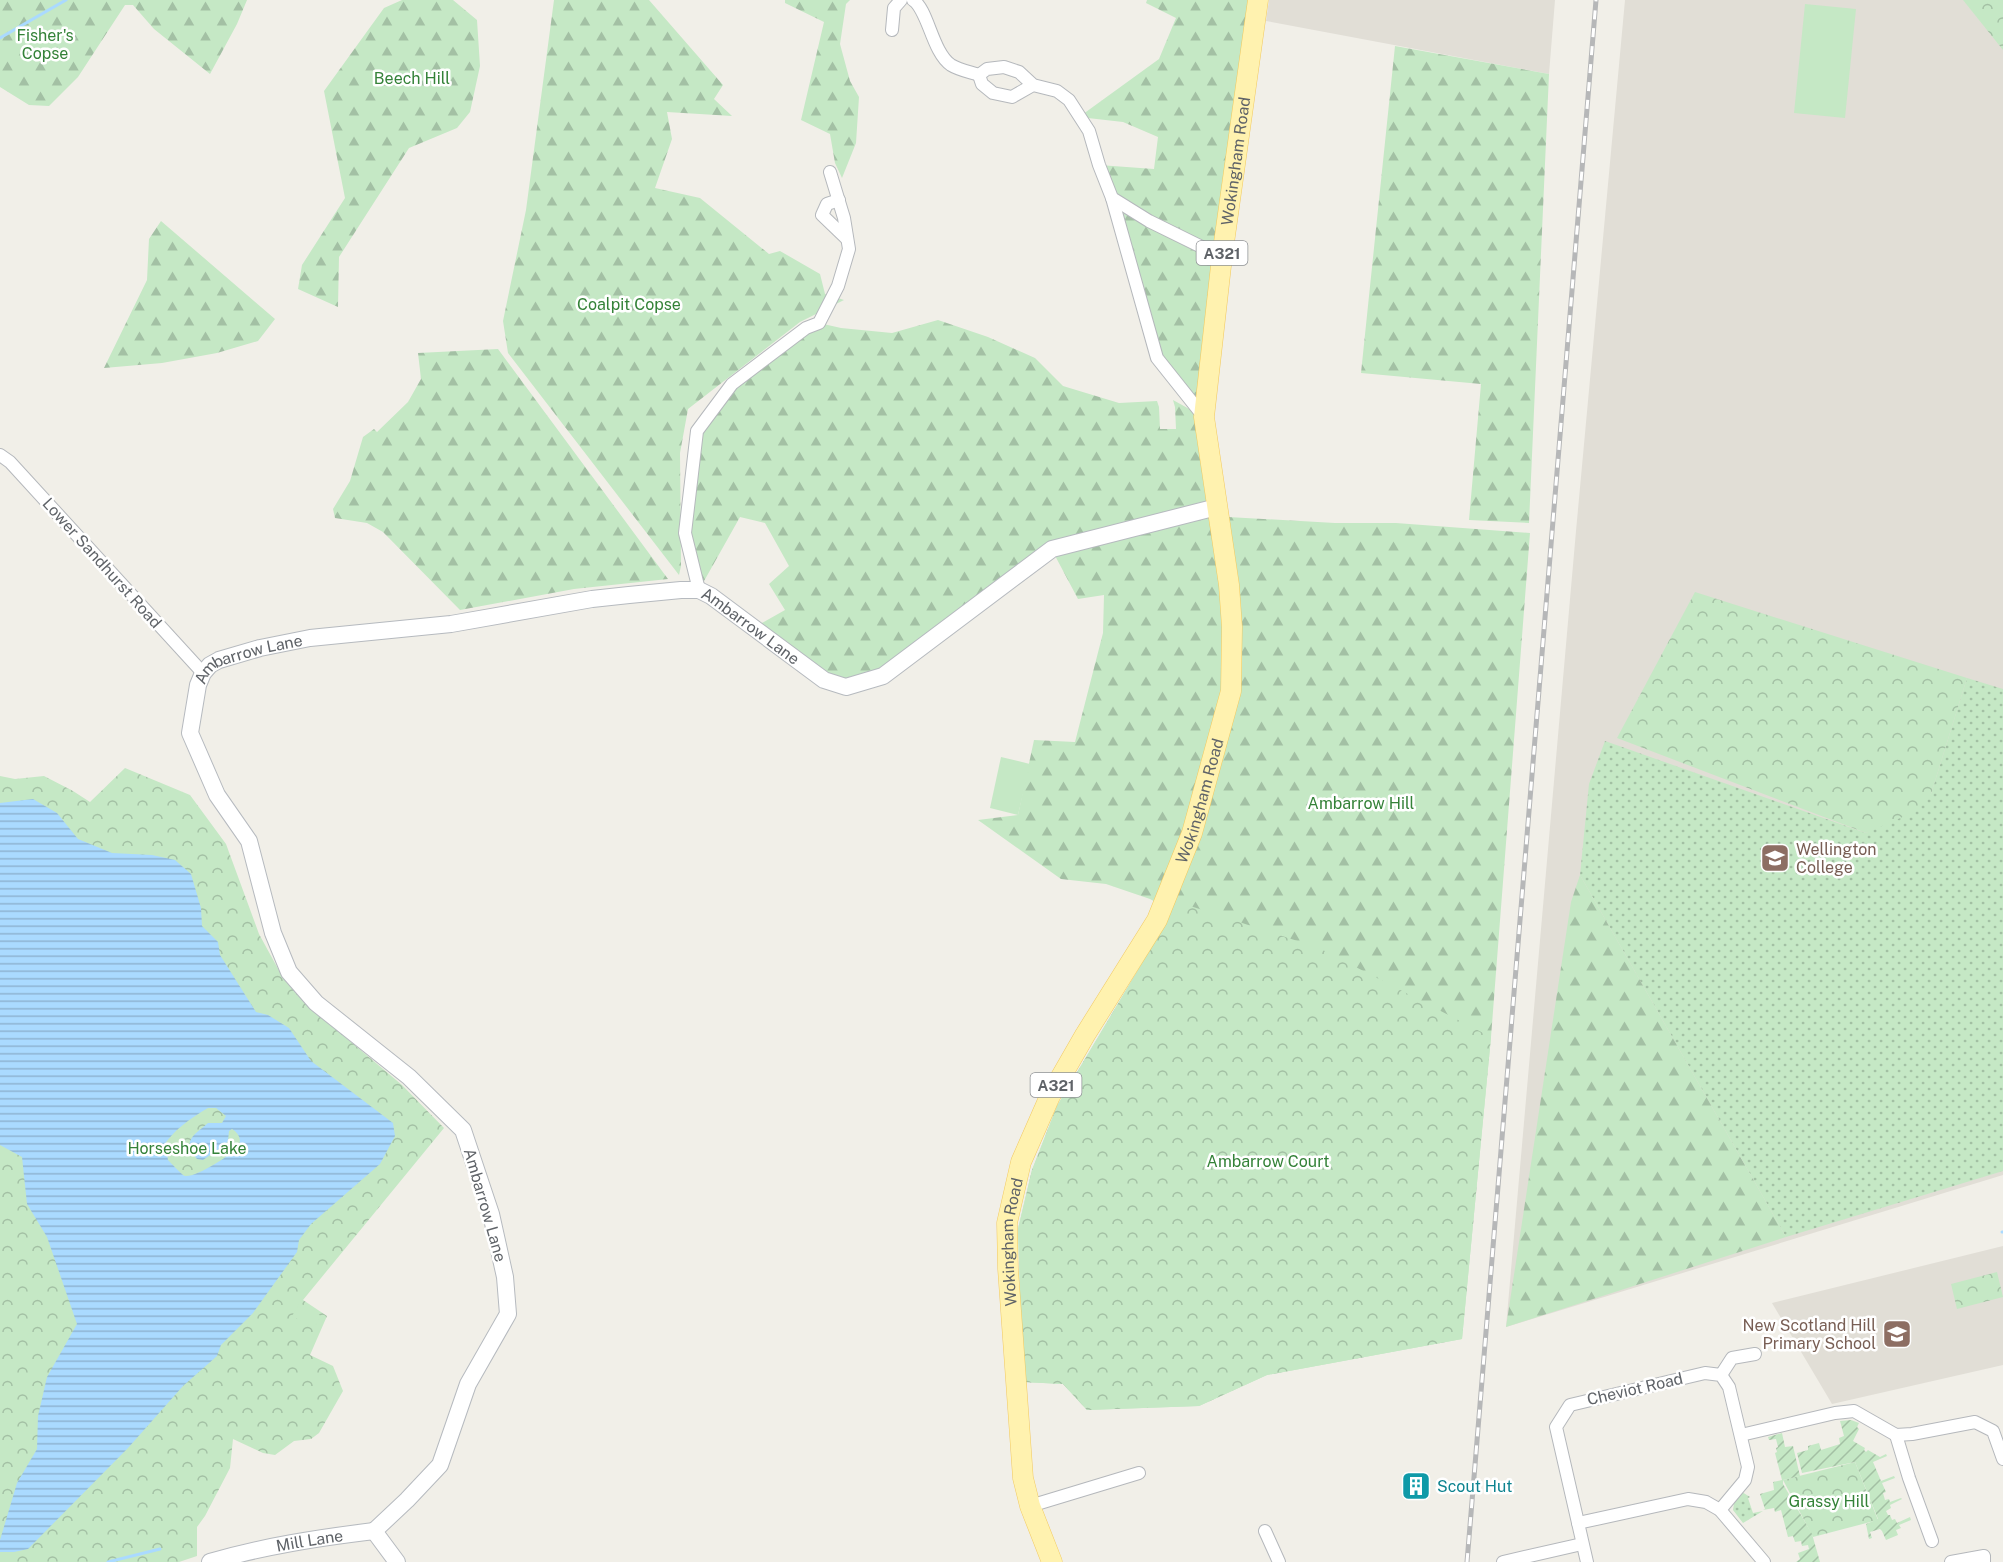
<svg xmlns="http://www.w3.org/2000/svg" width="2003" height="1562" viewBox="0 0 2003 1562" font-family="'Public Sans',sans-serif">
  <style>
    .education { fill: #e1ded6 }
    .grass { fill: url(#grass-dots) }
    .forest { fill: url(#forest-firs) }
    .park { fill: url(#park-crowns) }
    .garden { fill: url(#garden-furrows) }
    .pitch { fill: #c5e8c5 }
    .water { fill: url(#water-rules); fill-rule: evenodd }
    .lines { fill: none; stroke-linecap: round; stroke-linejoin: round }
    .stream { stroke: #aadaff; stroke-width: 3 }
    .street-casing { stroke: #b5b8bc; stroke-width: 14 }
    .secondary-casing { stroke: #b6babf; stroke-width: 18 }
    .primary-casing { stroke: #f2c960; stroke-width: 21 }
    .street { stroke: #fff; stroke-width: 12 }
    .secondary { stroke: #fff; stroke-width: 16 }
    .primary { stroke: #fff2af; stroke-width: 20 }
    .rail-casing { stroke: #b6b7b8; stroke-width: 5 }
    .rail { stroke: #fff; stroke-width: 3; stroke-dasharray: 9; stroke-linecap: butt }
    .labels { text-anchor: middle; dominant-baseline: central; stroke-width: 5; stroke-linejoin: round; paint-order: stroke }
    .shield { fill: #fff; stroke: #8f9295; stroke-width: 1.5 }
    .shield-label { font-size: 15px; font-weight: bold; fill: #5f6368 }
    .park-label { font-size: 16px; fill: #348238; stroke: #fff }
    .street-label { font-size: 16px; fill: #5f6368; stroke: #fff }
    .education-label { font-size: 16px; fill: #785e54; stroke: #fff; text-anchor: start }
    .culture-label { font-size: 16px; fill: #0d838f; stroke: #fff; text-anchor: start }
  </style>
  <defs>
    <pattern id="grass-dots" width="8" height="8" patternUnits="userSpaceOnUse" patternTransform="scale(1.5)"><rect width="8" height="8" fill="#c5e8c5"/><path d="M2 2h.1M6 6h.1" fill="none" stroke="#a3c0a4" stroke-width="1.8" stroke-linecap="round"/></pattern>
    <pattern id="forest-firs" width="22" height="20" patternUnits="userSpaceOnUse" patternTransform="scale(1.5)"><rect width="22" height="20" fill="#c5e8c5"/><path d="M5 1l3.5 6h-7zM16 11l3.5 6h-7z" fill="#a3c0a4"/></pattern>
    <pattern id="park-crowns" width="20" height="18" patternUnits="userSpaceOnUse" patternTransform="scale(1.5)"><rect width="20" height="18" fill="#c5e8c5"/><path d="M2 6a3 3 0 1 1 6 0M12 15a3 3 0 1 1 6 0" fill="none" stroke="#a3c0a4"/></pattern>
    <pattern id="garden-furrows" width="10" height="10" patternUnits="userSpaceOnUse" patternTransform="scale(1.5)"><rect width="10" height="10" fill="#c5e8c5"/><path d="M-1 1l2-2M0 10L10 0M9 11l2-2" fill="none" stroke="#a3c0a4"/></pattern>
    <pattern id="water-rules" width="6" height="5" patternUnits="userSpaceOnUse" patternTransform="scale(1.5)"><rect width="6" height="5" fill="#aadaff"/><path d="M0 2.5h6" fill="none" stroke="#8eb4d2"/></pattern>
  </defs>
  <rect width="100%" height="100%" fill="#f1efe8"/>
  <g class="education">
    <path d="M 1269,0 L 1555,0 L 1549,74 L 1266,21 Z"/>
    <path d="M 1625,0 L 2003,0 L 2003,1175 L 1506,1327 L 1576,531 Z"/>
    <path d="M 2003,1246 L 2003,1365 L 1832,1404 L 1772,1303 Z"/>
  </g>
  <g class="grass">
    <path d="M 1967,678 L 2003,689 L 2003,1171 L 1786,1237 L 1580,875 L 1589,784 L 1605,741 L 1866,833 L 1931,794 Z"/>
    <path d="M 1742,1492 L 1750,1497 L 1748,1498 L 1753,1513 L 1763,1511 L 1743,1523 L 1733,1510 L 1734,1503 Z"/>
  </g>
  <g class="forest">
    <path d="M 0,0 L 247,0 L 237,24 L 210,74 L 154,29 L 133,5 L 125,5 L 78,77 L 49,106 L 29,105 L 0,87 Z"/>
    <path d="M 402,0 L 453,0 L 477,20 L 480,66 L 470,112 L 457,128 L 409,148 L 339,257 L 338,307 L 298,289 L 302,265 L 345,198 L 324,91 L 384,8 Z"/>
    <path d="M 554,0 L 649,0 L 723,85 L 714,99 L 732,116 L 667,112 L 672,139 L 655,188 L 700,198 L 769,254 L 780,251 L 820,274 L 825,294 L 844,300 L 800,322 L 688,409 L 680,453 L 681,566 L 679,575 L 508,353 L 503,321 L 526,210 Z"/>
    <path d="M 785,0 L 850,0 L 846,4 L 840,44 L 850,81 L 859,97 L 856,143 L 842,178 L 835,163 L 830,134 L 801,120 L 824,22 L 785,3 Z"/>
    <path d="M 1147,0 L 1258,0 L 1204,417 L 1231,691 L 1163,906 L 1150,899 L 1106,884 L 1061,879 L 978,820 L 1018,815 L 1034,740 L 1075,742 L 1103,633 L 1104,595 L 1078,599 L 1052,550 L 883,676 L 846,687 L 753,628 L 785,610 L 769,584 L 789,566 L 765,523 L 740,517 L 699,590 L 685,533 L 697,431 L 732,384 L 819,323 L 841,328 L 892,333 L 938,320 L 988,337 L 1035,358 L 1063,386 L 1119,403 L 1157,401 L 1159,407 L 1160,429 L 1176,429 L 1175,407 L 1173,400 L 1202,416 L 1157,358 L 1099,165 L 1154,169 L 1158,137 L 1123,122 L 1079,117 L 1159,59 L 1176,18 L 1146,3 Z"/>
    <path d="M 1395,46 L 1549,74 L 1529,523 L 1469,520 L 1481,384 L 1361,373 Z"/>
    <path d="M 161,221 L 275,319 L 258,341 L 217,353 L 162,363 L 104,368 L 147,280 L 149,239 Z"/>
    <path d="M 498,349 L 668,579 L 574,589 L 460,610 L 383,532 L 367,523 L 335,518 L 333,509 L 350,481 L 363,437 L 374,429 L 377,432 L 408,402 L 421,379 L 418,353 Z"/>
    <path d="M 1228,517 L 1335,523 L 1396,523 L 1530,533 L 1491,1037 L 1462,1339 L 1267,1375 L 1199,1406 L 1087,1410 L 1063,1384 L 1023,1382 L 1018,1229 L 1032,1170 L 1057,1106 L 1141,965 L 1172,907 L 1239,692 Z"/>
    <path d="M 1580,875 L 1786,1237 L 1506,1327 L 1571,902 Z"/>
  </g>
  <g class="park">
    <path d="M 1963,0 L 2003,0 L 2003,50 Z"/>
    <path d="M 1695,592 L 1967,678 L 1931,794 L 1914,812 L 1866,833 L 1617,738 Z"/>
    <path d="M 125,768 L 190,795 L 226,844 L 259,934 L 282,976 L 312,1009 L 402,1085 L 444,1128 L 303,1300 L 327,1316 L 310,1355 L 333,1366 L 343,1391 L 319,1433 L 311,1439 L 294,1441 L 275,1455 L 263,1453 L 233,1439 L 230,1468 L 205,1516 L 197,1527 L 197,1556 L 179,1562 L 0,1562 L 0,776 L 15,779 L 44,776 L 73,791 L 90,802 Z"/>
    <path d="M 1172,900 L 1319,948 L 1491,1037 L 1462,1339 L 1267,1375 L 1199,1406 L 1087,1410 L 1063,1384 L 1023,1382 L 1018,1229 L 1032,1170 L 1057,1106 L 1141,965 Z"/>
    <path d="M 1997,1272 L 2003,1297 L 1957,1309 L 1951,1284 Z"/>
    <path d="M 1855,1462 L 1878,1520 L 1813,1537 L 1783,1480 Z"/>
  </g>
  <g class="garden">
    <path d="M 1851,1420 L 1859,1423 L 1857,1427 L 1859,1429 L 1853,1441 L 1865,1448 L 1864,1450 L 1866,1452 L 1868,1450 L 1880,1457 L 1886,1454 L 1887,1456 L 1873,1462 L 1881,1481 L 1894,1476 L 1895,1478 L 1882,1483 L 1886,1492 L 1883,1493 L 1885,1500 L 1889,1499 L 1890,1502 L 1901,1498 L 1902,1499 L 1890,1505 L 1891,1508 L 1886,1511 L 1888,1515 L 1890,1515 L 1892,1520 L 1895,1519 L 1897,1523 L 1910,1517 L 1911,1520 L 1899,1525 L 1901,1528 L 1896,1530 L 1898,1535 L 1886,1540 L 1882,1531 L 1880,1529 L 1870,1532 L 1872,1538 L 1869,1539 L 1866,1524 L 1878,1519 L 1855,1462 L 1802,1473 L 1797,1453 L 1808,1450 L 1808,1446 L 1819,1443 L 1821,1450 L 1840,1444 L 1839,1438 L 1844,1436 L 1840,1421 Z"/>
    <path d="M 1782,1433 L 1785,1447 L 1793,1446 L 1800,1476 L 1783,1480 L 1783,1484 L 1812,1534 L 1820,1562 L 1796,1562 L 1800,1559 L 1798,1553 L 1809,1549 L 1808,1545 L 1802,1546 L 1801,1541 L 1795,1542 L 1793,1536 L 1788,1537 L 1781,1510 L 1775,1512 L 1774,1508 L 1763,1510 L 1765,1509 L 1760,1494 L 1774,1490 L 1773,1482 L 1782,1480 L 1775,1453 L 1777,1452 L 1776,1448 L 1778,1447 L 1776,1439 L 1769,1440 L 1768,1437 Z"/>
  </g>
  <g class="pitch">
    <path d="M 1805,4 L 1856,9 L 1845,118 L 1794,113 Z"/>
    <path d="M 1001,757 L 1030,764 L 1018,815 L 990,808 Z"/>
    <path d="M 300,1303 L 321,1316 L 314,1328 L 292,1316 Z"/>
  </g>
  <path class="water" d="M 33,799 L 57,813 L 78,839 L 112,853 L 152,855 L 175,860 L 191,874 L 201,908 L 202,926 L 218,942 L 220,955 L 256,1012 L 268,1015 L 289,1028 L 311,1061 L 393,1123 L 395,1136 L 380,1164 L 311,1224 L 299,1240 L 297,1252 L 253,1313 L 221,1345 L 217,1356 L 183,1386 L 128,1448 L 28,1549 L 14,1552 L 0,1552 L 0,1540 L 17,1483 L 37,1449 L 38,1416 L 47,1377 L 77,1324 L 47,1237 L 27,1204 L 22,1157 L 0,1145 L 0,803 ZM 208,1108 L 216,1108 L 226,1116 L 222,1123 L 208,1123 C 194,1135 181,1141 197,1159 L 203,1160 L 226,1144 L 228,1141 L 229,1131 L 232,1129 C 237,1132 242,1138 239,1145 C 234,1154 195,1178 185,1176 C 182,1175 171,1163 168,1160 L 167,1154 L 164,1151 L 163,1147 C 173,1130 191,1118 208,1108 Z"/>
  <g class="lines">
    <g class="stream">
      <path d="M 0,38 L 66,0"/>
      <path d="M 2002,1232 L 2003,1232"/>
      <path d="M 108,1562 L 160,1549"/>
    </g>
    <g class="street-casing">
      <g id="street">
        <path d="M 913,0 C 928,9 932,52 951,65 C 959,70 970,72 979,75"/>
        <path d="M 892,30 L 894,8 L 901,0"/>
        <path d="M 1033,85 L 1012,97 L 993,93 L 982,84 L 979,75 L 987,69 L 1004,67 L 1019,72 L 1033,85 L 1057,91 L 1069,100 L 1089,131 L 1099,165 L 1112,198 L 1149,221 L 1222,257"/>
        <path d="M 1112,198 L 1157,358 L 1204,417"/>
        <path d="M 839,200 L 827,204 L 822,215 L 847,239"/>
        <path d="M 0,455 L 10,462 L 203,673"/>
        <path d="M 699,590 L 685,533 L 697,431 L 732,384 L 806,328 L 819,323 L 838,286 L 849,249 L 844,218 L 830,172"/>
        <path d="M 1721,1375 L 1732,1358 L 1755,1354"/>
        <path d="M 1741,1435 L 1835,1413 L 1854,1411 L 1896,1435 L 1912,1434 L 1975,1422 L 1993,1431 L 2003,1459"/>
        <path d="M 1896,1435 L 1909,1478 L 1932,1541"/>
        <path d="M 1030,1506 L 1139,1473"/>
        <path d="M 1578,1523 L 1688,1499 L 1706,1502 L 1720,1510 L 1764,1562"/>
        <path d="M 1265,1531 L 1279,1562"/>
        <path d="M 1503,1562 L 1582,1544"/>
        <path d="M 1587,1562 L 1556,1427 L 1570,1405 L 1705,1373 L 1721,1375 L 1729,1387 L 1748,1467 L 1745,1480 L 1720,1510"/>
        <path d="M 1951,1562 L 1984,1556 L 1984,1562"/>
      </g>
    </g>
    <g class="secondary-casing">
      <g id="secondary">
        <path id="s1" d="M 374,1531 L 407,1500 L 440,1465 L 468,1384 L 508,1314 L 505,1277 L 491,1214 L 463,1130 L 409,1077 L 316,1003 L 289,972 L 273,933 L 249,841 L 217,795 L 190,733 L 198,685 L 203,673 L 210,665 L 219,660 L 260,648 L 310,638 L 451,624 L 592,599 L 629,595 L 681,590 L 699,590 L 711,596 L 824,680 L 846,687 L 883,676 L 1052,549 L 1217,507"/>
        <path d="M 374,1531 L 397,1562"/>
        <path id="s2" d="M 210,1562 C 264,1546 318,1538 374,1531"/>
      </g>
    </g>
    <g class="primary-casing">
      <g id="primary">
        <path id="s3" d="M 1052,1562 L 1030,1506 L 1023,1478 L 1008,1269 L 1007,1223 L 1021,1162 L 1050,1096 L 1085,1035 L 1157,920 L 1192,833 L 1231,691 L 1232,627 L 1229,585 L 1204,417 L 1222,257 L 1258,0"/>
      </g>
    </g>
    <use href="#street" class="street"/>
    <use href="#secondary" class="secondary"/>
    <use href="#primary" class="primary"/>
    <g class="rail-casing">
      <path id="rail" d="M 1467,1562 L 1596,0"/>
    </g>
    <use href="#rail" class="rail"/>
  </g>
  <defs>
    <g id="school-square" transform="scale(1.5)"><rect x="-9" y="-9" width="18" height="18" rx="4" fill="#8d6e63" stroke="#fff"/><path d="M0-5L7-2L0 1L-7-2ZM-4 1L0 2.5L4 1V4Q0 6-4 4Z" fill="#fff"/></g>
    <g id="building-square" transform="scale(1.5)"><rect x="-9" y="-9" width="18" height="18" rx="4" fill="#0f9aa8" stroke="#fff"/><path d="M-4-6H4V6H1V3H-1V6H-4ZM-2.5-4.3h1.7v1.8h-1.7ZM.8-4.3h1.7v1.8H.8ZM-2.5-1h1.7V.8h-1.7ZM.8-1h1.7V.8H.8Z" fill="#fff"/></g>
  </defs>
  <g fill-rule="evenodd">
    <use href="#school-square" x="1775" y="858"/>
    <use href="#school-square" x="1897" y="1334"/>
    <use href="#building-square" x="1416" y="1486"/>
  </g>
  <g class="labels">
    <g class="shield">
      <rect x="1196.5" y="241" width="51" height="24" rx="4.5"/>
      <rect x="1030.5" y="1073" width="51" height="24" rx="4.5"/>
    </g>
    <g class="shield-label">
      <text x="1222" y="253">A321</text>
      <text x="1056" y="1085">A321</text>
    </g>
    <g class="park-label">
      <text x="45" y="35">Fisher's<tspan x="45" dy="18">Copse</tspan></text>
      <text x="412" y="78">Beech Hill</text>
      <text x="629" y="304">Coalpit Copse</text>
      <text x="1361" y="803">Ambarrow Hill</text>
      <text x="187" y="1148">Horseshoe Lake</text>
      <text x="1268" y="1161">Ambarrow Court</text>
      <text x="1829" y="1501">Grassy Hill</text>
    </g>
    <g class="street-label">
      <text stroke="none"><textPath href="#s3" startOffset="1460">Wokingham Road</textPath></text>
      <text transform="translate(102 563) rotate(48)">Lower Sandhurst Road</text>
      <text stroke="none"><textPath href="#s1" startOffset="1578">Ambarrow Lane</textPath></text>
      <text stroke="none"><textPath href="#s1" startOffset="1056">Ambarrow Lane</textPath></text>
      <text stroke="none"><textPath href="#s3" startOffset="812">Wokingham Road</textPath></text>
      <text transform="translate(485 1205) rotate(74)">Ambarrow Lane</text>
      <text stroke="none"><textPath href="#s3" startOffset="326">Wokingham Road</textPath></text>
      <text transform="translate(1635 1389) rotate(-13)">Cheviot Road</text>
      <text stroke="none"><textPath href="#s2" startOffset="102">Mill Lane</textPath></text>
    </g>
    <g class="education-label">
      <text x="1796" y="849">Wellington<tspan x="1796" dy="18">College</tspan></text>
      <text x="1876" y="1325" text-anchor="end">New Scotland Hill<tspan x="1876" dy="18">Primary School</tspan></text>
    </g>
    <g class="culture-label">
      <text x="1437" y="1486">Scout Hut</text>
    </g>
  </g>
</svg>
